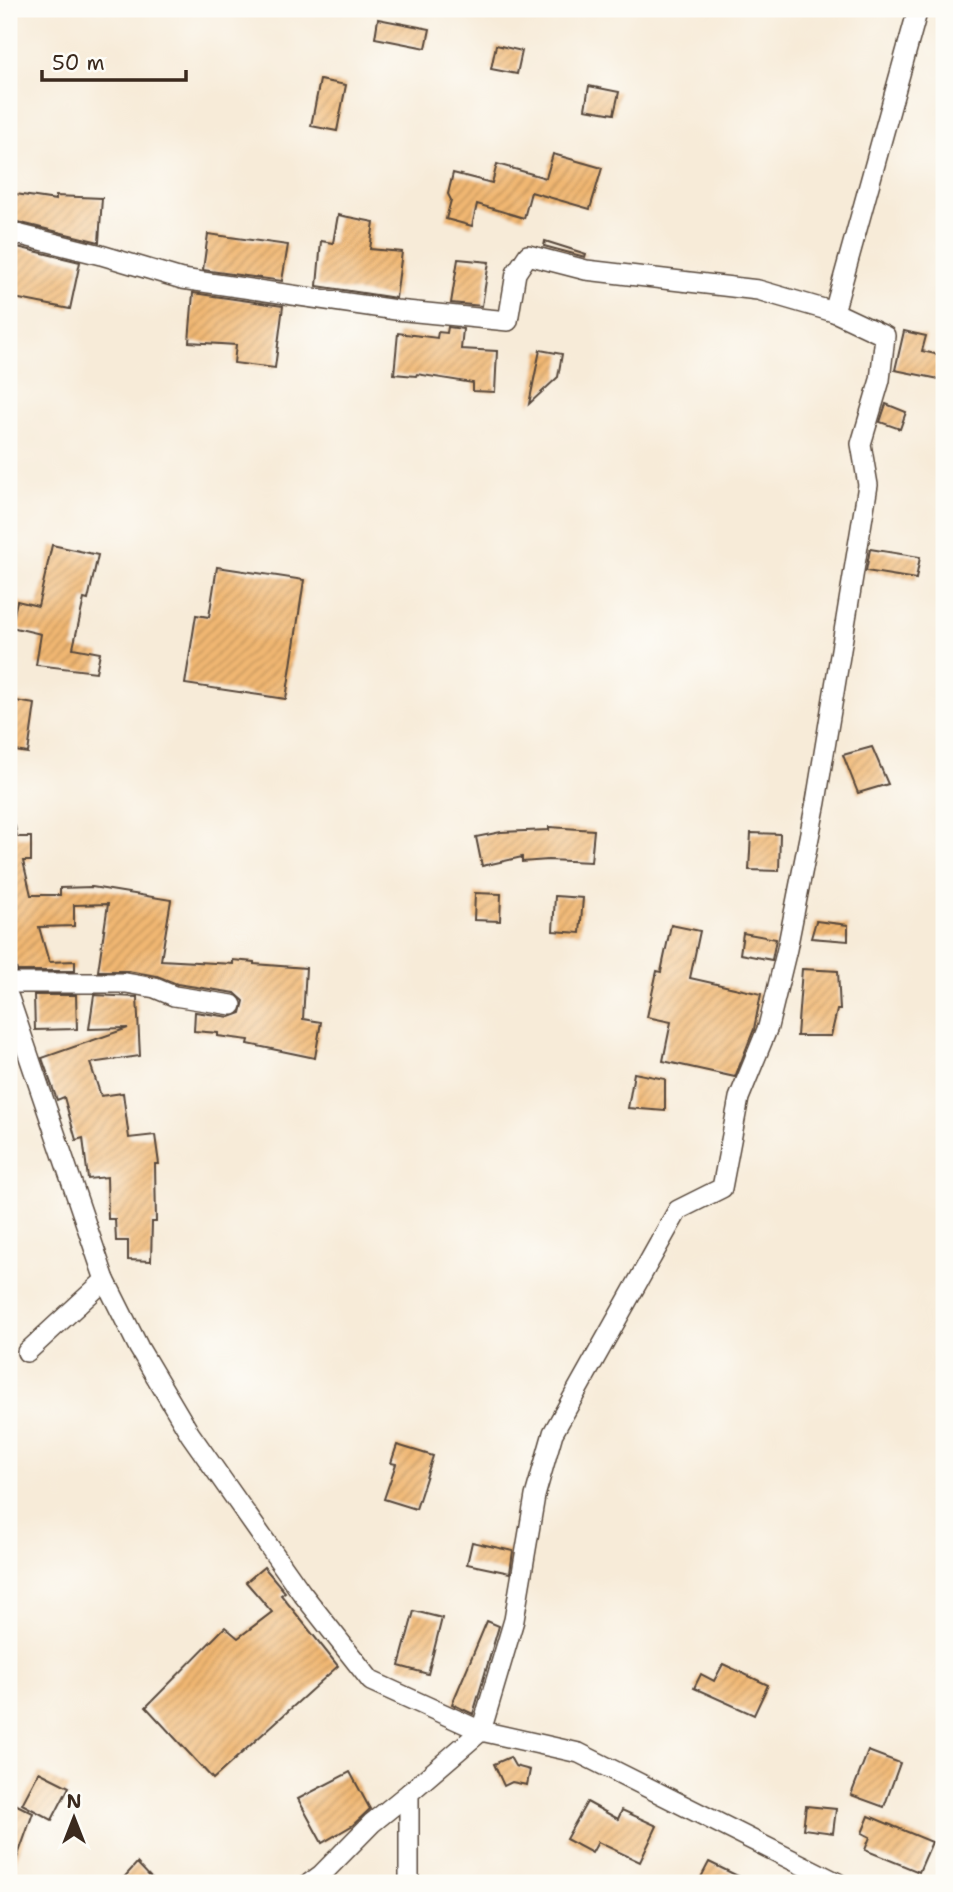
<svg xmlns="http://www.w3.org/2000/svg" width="953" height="1892" viewBox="0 0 953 1892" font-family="'Shantell Sans',sans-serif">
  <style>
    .building { fill: url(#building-hatch) }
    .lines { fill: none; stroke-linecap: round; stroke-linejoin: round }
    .minor-casing { stroke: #57473a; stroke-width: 22 }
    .minor { stroke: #fff; stroke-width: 19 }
  </style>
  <defs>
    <pattern id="building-hatch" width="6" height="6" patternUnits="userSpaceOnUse" patternTransform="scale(1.75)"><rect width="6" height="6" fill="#f1b772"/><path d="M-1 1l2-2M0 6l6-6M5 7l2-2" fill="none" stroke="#c4955d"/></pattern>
  </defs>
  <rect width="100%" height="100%" fill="#fdfcf7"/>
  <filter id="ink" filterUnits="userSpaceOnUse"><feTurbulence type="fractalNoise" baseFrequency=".0143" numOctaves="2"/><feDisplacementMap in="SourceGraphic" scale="14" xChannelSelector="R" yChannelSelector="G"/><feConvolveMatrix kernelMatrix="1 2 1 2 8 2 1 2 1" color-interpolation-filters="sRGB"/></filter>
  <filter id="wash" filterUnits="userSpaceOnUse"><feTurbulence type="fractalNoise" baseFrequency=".00686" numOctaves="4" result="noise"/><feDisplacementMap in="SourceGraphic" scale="28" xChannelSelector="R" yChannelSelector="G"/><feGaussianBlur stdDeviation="1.57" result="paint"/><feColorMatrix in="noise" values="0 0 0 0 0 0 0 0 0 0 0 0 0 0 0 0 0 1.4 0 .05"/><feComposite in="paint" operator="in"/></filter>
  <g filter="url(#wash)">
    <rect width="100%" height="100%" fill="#f7ebd8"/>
    <g id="blocks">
      <g class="building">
        <path d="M 378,19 L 430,29 L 426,48 L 375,38 Z"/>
        <path d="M 496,45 L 522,51 L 517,74 L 491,69 Z"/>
        <path d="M 320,80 L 346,85 L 337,131 L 311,126 Z"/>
        <path d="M 589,86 L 619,92 L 614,114 L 585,109 Z"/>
        <path d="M 553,154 L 602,168 L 590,209 L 531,192 L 524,218 L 477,204 L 472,226 L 446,219 L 451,200 L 448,194 L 453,173 L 492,183 L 497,164 L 546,178 Z"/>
        <path d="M 9,193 L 56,200 L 56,196 L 102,198 L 99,242 L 9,220 Z"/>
        <path d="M 338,215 L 374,222 L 370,249 L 402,252 L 396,298 L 317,286 L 321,241 L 333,243 Z"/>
        <path d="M 208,234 L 288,245 L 282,281 L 203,270 Z"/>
        <path d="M 545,241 L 586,254 L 585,257 L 544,246 Z"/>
        <path d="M 9,245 L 80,262 L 70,309 L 9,297 Z"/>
        <path d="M 458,259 L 489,262 L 482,306 L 451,303 Z"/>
        <path d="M 193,293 L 283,306 L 275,368 L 234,363 L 236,345 L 189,342 Z"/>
        <path d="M 448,327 L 463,329 L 461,349 L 497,351 L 495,392 L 473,391 L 473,383 L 417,374 L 416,376 L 394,374 L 398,333 L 437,338 L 438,332 L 447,333 Z"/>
        <path d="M 904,331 L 926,336 L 922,351 L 944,356 L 944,380 L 895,370 Z"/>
        <path d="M 540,350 L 562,354 L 558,377 L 529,404 Z"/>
        <path d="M 886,404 L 906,412 L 900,429 L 880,422 Z"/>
        <path d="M 52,545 L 98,555 L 88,600 L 84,599 L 73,648 L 100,653 L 96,672 L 36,665 L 41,634 L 11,627 L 17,601 L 38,606 Z"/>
        <path d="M 870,549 L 920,557 L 916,579 L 866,571 Z"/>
        <path d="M 217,567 L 304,580 L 286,699 L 185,684 L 196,615 L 209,617 Z"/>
        <path d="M 9,700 L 35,704 L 28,753 L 9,750 Z"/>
        <path d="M 872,747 L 888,784 L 858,793 L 843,755 Z"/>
        <path d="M 15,826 L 17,837 L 31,837 L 31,861 L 23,861 L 31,895 L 60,895 L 60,888 L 92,887 L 171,900 L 161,960 L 233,964 L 233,960 L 254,962 L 254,964 L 306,968 L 303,1019 L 321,1022 L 315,1058 L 248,1044 L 249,1040 L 218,1036 L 218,1033 L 194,1031 L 195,1012 L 230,1017 L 241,1013 L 244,1001 L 235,993 L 177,984 L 157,976 L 128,971 L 98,971 L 108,904 L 74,905 L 74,926 L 39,927 L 49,962 L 75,961 L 75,971 L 17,971 L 9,940 L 9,827 Z"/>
        <path d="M 549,827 L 594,830 L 591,862 L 548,860 L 522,862 L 522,857 L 482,866 L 476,837 L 501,832 L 549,830 Z"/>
        <path d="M 751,833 L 780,834 L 779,871 L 749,870 Z"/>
        <path d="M 475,893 L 501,894 L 500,921 L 474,920 Z"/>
        <path d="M 555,896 L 583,898 L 580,933 L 553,931 Z"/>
        <path d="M 816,921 L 848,925 L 848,941 L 811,938 Z"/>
        <path d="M 671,925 L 700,931 L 690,978 L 761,994 L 754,1029 L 735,1077 L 663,1061 L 671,1022 L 647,1017 L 657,971 L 661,972 Z"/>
        <path d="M 743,933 L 776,939 L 772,960 L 740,954 Z"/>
        <path d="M 802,969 L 838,971 L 840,1010 L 837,1010 L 831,1036 L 797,1036 Z"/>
        <path d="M 34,995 L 76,995 L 77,1029 L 35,1030 Z"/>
        <path d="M 94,995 L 137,997 L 140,1056 L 90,1063 L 101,1096 L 123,1093 L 129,1138 L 155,1135 L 159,1164 L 155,1164 L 156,1222 L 152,1222 L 151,1261 L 128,1260 L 128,1241 L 116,1241 L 115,1219 L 108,1219 L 107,1177 L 88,1179 L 83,1138 L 76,1140 L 64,1097 L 57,1100 L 42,1058 L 128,1028 L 89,1029 Z"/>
        <path d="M 634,1073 L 665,1079 L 665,1111 L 628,1108 Z"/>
        <path d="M 397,1445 L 433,1456 L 416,1509 L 384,1499 L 396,1464 L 391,1463 Z"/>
        <path d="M 472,1542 L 513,1551 L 510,1573 L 467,1564 Z"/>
        <path d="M 264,1567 L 285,1592 L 281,1595 L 338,1666 L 213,1779 L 146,1707 L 225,1627 L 238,1638 L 272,1612 L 246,1582 Z"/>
        <path d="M 414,1611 L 442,1618 L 428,1674 L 399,1666 Z"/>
        <path d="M 487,1621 L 499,1626 L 473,1714 L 452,1704 Z"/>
        <path d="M 723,1664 L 768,1685 L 754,1715 L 694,1688 L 701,1674 L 714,1681 Z"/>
        <path d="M 868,1751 L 900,1763 L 884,1807 L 851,1795 Z"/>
        <path d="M 510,1757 L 515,1766 L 530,1770 L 527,1785 L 512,1782 L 504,1786 L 494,1764 Z"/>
        <path d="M 39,1772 L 69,1787 L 52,1820 L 22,1804 Z"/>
        <path d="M 350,1772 L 370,1809 L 353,1825 L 322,1843 L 298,1799 Z"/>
        <path d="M 9,1801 L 33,1813 L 11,1875 L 9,1875 Z"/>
        <path d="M 587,1802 L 618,1819 L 622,1810 L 657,1826 L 640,1862 L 598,1842 L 592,1853 L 566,1839 Z"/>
        <path d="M 806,1806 L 836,1809 L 833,1833 L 803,1829 Z"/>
        <path d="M 869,1816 L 932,1842 L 919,1872 L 865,1850 L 870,1837 L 862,1833 Z"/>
        <path d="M 709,1862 L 752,1883 L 698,1883 Z"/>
        <path d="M 137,1863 L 156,1883 L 119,1883 Z"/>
      </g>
    </g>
  </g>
  <g filter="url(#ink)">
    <use href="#blocks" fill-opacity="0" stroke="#57473a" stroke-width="2"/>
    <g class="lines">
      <g class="minor-casing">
        <g id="minor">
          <path d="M 9,232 L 101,255 L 182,279 L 396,310 L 508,321 L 516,273 L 528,255 L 586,270 L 758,290 L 834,312"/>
          <path d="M 9,983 L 126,983 L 155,988 L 174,996 L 232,1005"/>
          <path d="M 9,998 L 105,1280 L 139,1348 L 190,1434 L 301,1592 L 371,1681 L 481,1731 L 579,1753 L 838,1883"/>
          <path d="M 27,1352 L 105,1280"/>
          <path d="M 310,1883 L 321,1875 L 372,1823 L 409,1793"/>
          <path d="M 409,1883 L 409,1793 L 481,1731 L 514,1620 L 535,1496 L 553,1433 L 678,1210 L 722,1188 L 739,1098 L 768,1027 L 787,949 L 816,802 L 868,485 L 861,444 L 880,380 L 885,336 L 834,312 L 918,9"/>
        </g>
      </g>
      <use href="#minor" class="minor"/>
    </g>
  </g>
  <rect width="953" height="1892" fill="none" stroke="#fdfcf7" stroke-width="35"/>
  <g transform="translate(74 1818)" stroke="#fdfcf7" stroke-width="5" paint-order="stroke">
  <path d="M0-5L12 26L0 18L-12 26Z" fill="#3b2a1e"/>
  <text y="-10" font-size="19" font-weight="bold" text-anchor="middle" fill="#3b2a1e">N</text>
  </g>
  <path d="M42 70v10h144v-10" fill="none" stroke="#3b2a1e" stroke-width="3.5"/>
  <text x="52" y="70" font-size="21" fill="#3b2a1e" stroke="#fdfcf7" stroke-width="5" paint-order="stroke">50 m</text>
</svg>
